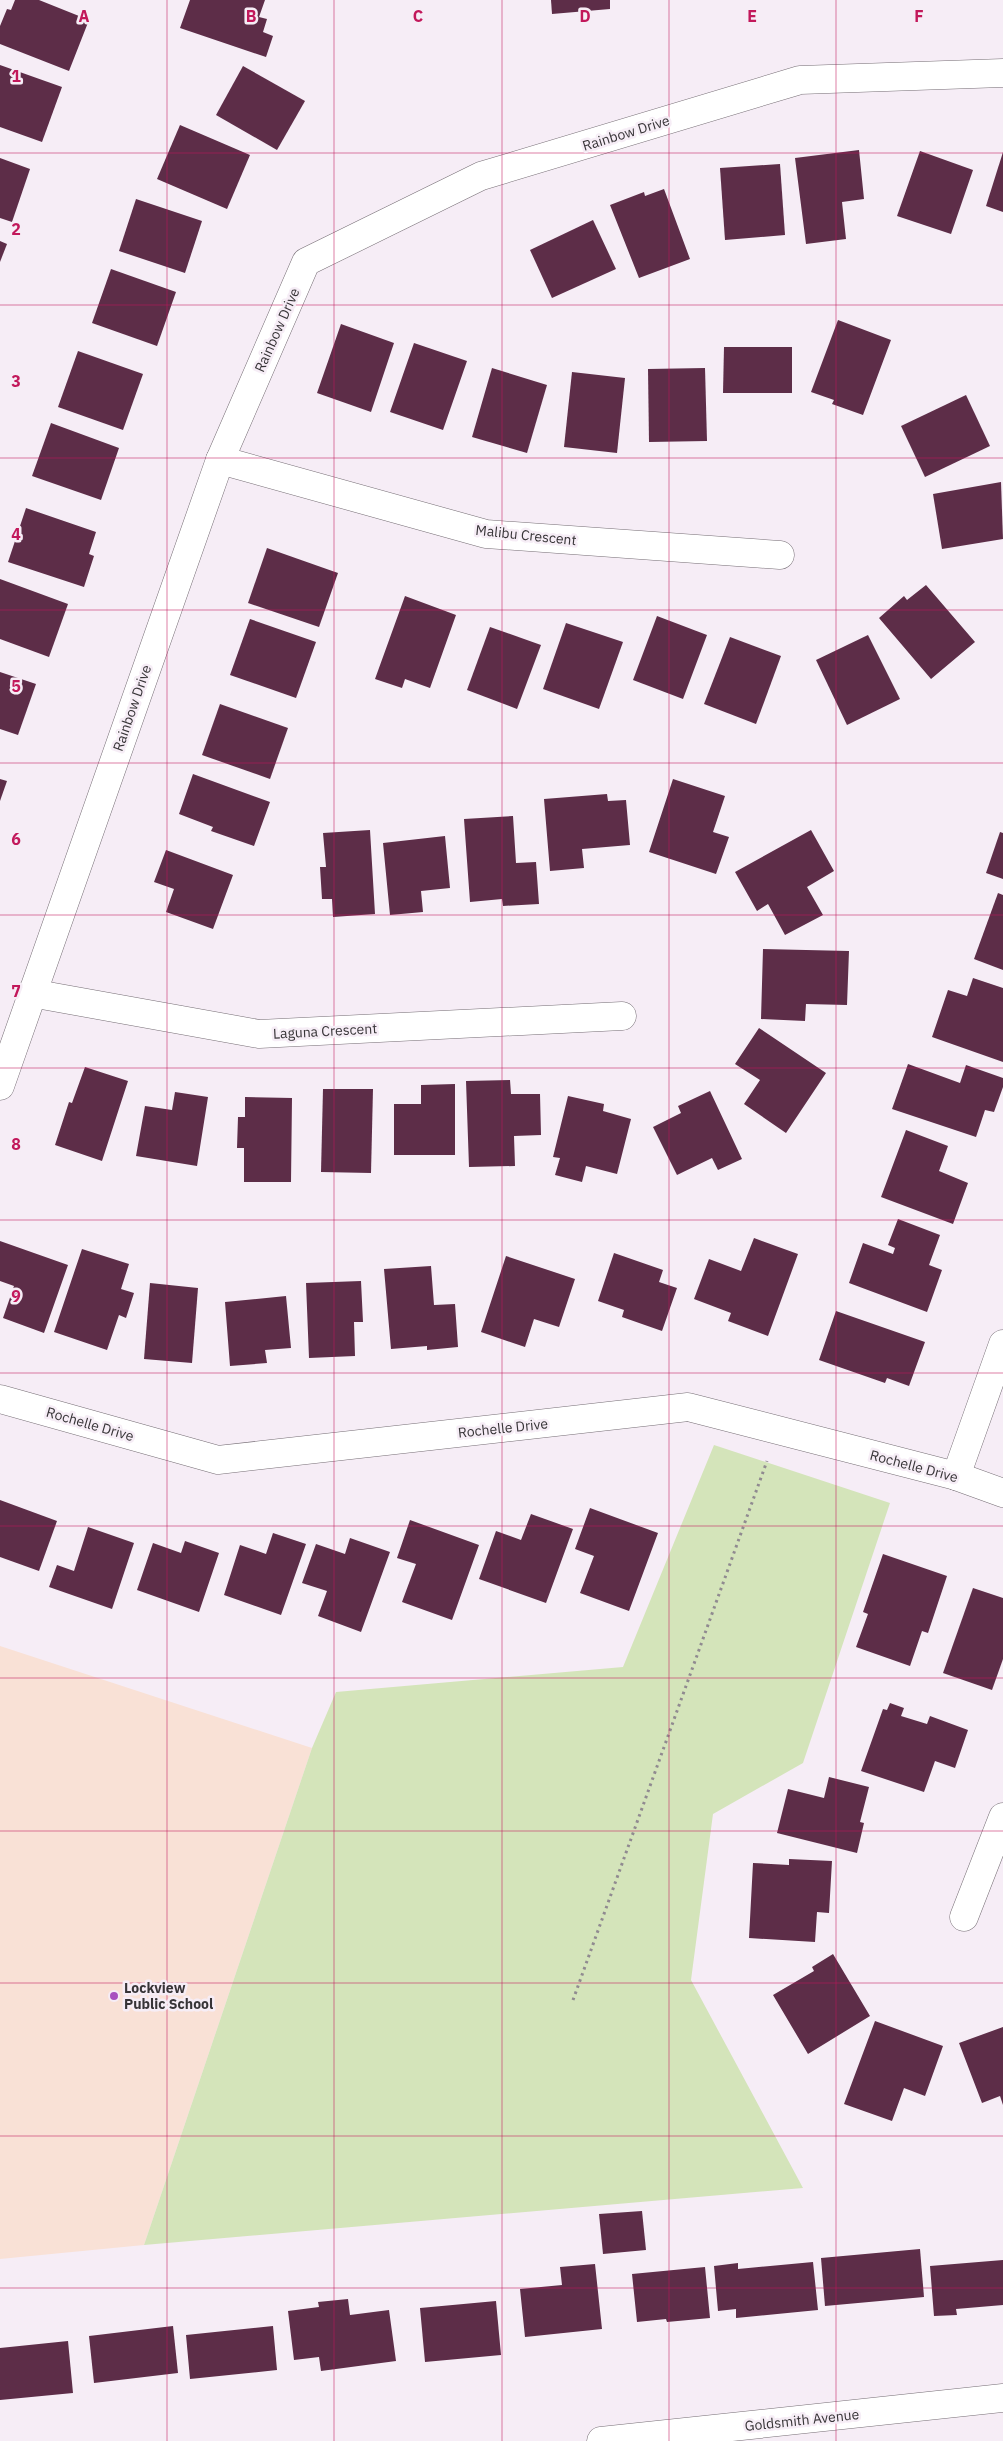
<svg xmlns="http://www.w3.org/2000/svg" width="1003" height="2441" viewBox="0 0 1003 2441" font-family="'IBM Plex Sans',sans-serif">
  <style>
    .education { fill: #f9e1d6 }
    .park { fill: #d4e4ba }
    .building { fill: #5d2d48 }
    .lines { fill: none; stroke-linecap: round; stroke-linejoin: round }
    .street-casing { stroke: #766e75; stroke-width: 29 }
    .path { stroke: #908a90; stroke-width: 3; stroke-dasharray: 2.5 4; stroke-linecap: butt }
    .street { stroke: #fff; stroke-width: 28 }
    .grid { fill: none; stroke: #c2185b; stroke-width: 1; stroke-opacity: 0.55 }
    .poi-dot { fill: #a751bf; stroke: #f6edf6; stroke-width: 2 }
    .labels { text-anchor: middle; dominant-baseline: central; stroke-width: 5; stroke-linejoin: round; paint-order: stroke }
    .street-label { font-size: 14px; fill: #373437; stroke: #f6edf6 }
    .poi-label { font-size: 14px; font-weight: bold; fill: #373437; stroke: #f6edf6; text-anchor: start }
    .grid-label { font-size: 16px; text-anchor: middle; font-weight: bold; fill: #c2185b; stroke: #f6edf6; stroke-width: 5; stroke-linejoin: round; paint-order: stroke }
  </style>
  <rect width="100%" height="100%" fill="#f6edf6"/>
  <path class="education" d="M 0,1646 L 312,1748 L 144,2245 L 0,2259 Z"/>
  <path class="park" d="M 714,1445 L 890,1503 L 803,1763 L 713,1814 L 691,1980 L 803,2188 L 144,2245 L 312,1748 L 336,1692 L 623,1667 Z"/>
  <g class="building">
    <path d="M 15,0 L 39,0 L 89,20 L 69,71 L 0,44 L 0,26 L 7,9 L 11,10 Z"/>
    <path d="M 190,0 L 265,0 L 259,17 L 267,19 L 263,32 L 273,36 L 266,57 L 180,28 Z"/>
    <path d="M 551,0 L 610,0 L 610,9 L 552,14 Z"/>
    <path d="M 0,65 L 62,87 L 42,142 L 0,127 Z"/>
    <path d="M 243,66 L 305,101 L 277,150 L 216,115 Z"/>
    <path d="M 180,125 L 250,155 L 227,209 L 157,179 Z"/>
    <path d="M 859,150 L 864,199 L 842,202 L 846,239 L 806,244 L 795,158 Z"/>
    <path d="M 920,151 L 973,170 L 951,234 L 897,216 Z"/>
    <path d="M 1003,152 L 1003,212 L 986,206 Z"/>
    <path d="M 0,158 L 30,169 L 12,222 L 0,218 Z"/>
    <path d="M 780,164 L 785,235 L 725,240 L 720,168 Z"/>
    <path d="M 664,189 L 690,259 L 639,278 L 610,205 L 644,192 L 645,196 Z"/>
    <path d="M 136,199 L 202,221 L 185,273 L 119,251 Z"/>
    <path d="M 593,220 L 616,269 L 552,298 L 530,250 Z"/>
    <path d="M 0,241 L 7,244 L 0,262 Z"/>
    <path d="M 111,269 L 176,292 L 157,346 L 92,323 Z"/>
    <path d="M 838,320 L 891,340 L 863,415 L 832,404 L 834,400 L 811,392 Z"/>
    <path d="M 341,324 L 394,343 L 371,412 L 317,393 Z"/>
    <path d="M 414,343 L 467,361 L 443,430 L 390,412 Z"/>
    <path d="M 724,347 L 792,347 L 792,393 L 723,393 Z"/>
    <path d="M 78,351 L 143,374 L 123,430 L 58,407 Z"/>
    <path d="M 492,368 L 547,385 L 527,453 L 472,437 Z"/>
    <path d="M 705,368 L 707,441 L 649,442 L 648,369 Z"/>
    <path d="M 572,372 L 625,378 L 617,453 L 564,447 Z"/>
    <path d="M 966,395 L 990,446 L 925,477 L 901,426 Z"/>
    <path d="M 51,423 L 119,448 L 101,500 L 32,476 Z"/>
    <path d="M 1001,482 L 1003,539 L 942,549 L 933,494 Z"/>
    <path d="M 26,508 L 96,532 L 89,554 L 94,556 L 84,587 L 8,562 Z"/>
    <path d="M 267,548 L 338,573 L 319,627 L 248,603 Z"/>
    <path d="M 0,579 L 68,604 L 49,657 L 0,639 Z"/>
    <path d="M 926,585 L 975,642 L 931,679 L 879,618 L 904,596 L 907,600 Z"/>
    <path d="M 405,596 L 456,615 L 430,688 L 405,679 L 402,688 L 375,679 Z"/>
    <path d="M 657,616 L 707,635 L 683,699 L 633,680 Z"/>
    <path d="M 250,619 L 316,642 L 296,698 L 230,675 Z"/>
    <path d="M 566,623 L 623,642 L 599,709 L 543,689 Z"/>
    <path d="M 490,627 L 541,645 L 517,709 L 467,690 Z"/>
    <path d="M 868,635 L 900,699 L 847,725 L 816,660 Z"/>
    <path d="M 730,637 L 781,656 L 756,724 L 704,704 Z"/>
    <path d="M 0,672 L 36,684 L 18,735 L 0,729 Z"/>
    <path d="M 220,704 L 288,728 L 270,779 L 202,755 Z"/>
    <path d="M 193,774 L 270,802 L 254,846 L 211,831 L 213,827 L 179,814 Z"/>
    <path d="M 0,779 L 7,781 L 0,801 Z"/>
    <path d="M 673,779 L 725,796 L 713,832 L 729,837 L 716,874 L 649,852 Z"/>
    <path d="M 607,794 L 608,801 L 626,800 L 630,845 L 582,849 L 584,868 L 550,871 L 544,799 Z"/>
    <path d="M 513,816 L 516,863 L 536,862 L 539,904 L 503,906 L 502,899 L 470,902 L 464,819 Z"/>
    <path d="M 370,830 L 375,914 L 333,917 L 332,899 L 322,899 L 320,867 L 326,867 L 323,833 Z"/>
    <path d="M 811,830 L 834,871 L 807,887 L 823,915 L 785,935 L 768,904 L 757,911 L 735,872 Z"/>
    <path d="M 1000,832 L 1003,833 L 1003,879 L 986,873 Z"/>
    <path d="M 445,836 L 450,888 L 421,891 L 423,912 L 390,915 L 383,843 Z"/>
    <path d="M 166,850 L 233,875 L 213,929 L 166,912 L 174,889 L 154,882 Z"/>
    <path d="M 998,893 L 1003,895 L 1003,970 L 974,959 Z"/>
    <path d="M 763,949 L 849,951 L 847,1005 L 806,1004 L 805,1021 L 761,1019 Z"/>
    <path d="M 973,978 L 1003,988 L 1003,1062 L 932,1037 L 948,990 L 967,996 Z"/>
    <path d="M 759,1028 L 826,1073 L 786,1133 L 744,1104 L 760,1080 L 735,1064 Z"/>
    <path d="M 908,1064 L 960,1083 L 966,1065 L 1003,1078 L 1003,1087 L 994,1112 L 985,1110 L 976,1137 L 892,1109 Z"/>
    <path d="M 85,1067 L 128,1081 L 102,1161 L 55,1145 L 69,1102 L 72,1103 Z"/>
    <path d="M 510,1080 L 511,1094 L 540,1094 L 541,1135 L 514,1136 L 515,1166 L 469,1167 L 466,1081 Z"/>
    <path d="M 455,1084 L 455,1155 L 394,1155 L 394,1104 L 421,1104 L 421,1085 Z"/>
    <path d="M 323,1089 L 373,1089 L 371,1173 L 321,1172 Z"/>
    <path d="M 710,1091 L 742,1159 L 718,1170 L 712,1158 L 677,1175 L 653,1127 L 681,1113 L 678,1106 Z"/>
    <path d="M 175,1092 L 208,1097 L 197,1166 L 136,1156 L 145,1106 L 172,1110 Z"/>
    <path d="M 568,1096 L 604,1104 L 603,1111 L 631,1119 L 617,1174 L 586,1166 L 582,1182 L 555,1175 L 560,1158 L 553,1157 Z"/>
    <path d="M 245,1097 L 292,1098 L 291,1182 L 244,1182 L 244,1148 L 237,1148 L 238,1117 L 245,1117 Z"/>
    <path d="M 906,1130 L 948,1146 L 939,1171 L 968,1183 L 953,1224 L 881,1197 Z"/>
    <path d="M 898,1219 L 940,1235 L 929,1265 L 942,1270 L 927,1312 L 849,1283 L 863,1243 L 893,1254 L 895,1248 L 888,1245 Z"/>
    <path d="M 754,1238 L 798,1254 L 768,1336 L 728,1321 L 731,1313 L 694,1299 L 709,1259 L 741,1271 Z"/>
    <path d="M 0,1241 L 68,1265 L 44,1333 L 3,1318 L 14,1286 L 0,1281 Z"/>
    <path d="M 82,1249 L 129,1264 L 121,1289 L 134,1293 L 126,1318 L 119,1315 L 107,1350 L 54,1332 Z"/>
    <path d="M 614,1253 L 663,1270 L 659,1282 L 677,1288 L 662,1331 L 622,1317 L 624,1310 L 598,1301 Z"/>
    <path d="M 506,1256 L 575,1279 L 559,1327 L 534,1319 L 525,1347 L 481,1332 Z"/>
    <path d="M 431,1266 L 434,1305 L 455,1304 L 458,1347 L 427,1350 L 427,1346 L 391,1349 L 384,1269 Z"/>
    <path d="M 361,1281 L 363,1322 L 354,1322 L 355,1356 L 309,1358 L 306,1283 Z"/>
    <path d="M 150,1283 L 198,1288 L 192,1363 L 144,1359 Z"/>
    <path d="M 286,1296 L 291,1348 L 265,1350 L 267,1363 L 230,1366 L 225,1302 Z"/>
    <path d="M 836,1311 L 925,1342 L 909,1386 L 887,1378 L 885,1383 L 819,1360 Z"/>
    <path d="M 0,1500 L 57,1521 L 39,1571 L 0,1557 Z"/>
    <path d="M 590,1508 L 658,1533 L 629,1611 L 580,1593 L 594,1556 L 575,1549 Z"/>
    <path d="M 531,1514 L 573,1529 L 546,1603 L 479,1579 L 496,1531 L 521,1540 Z"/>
    <path d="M 410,1520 L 479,1545 L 452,1620 L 402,1602 L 416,1564 L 397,1558 Z"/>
    <path d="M 88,1527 L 134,1543 L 112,1609 L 49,1587 L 57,1565 L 74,1571 Z"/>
    <path d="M 273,1533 L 306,1544 L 281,1615 L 224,1595 L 240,1545 L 266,1554 Z"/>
    <path d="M 350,1538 L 390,1552 L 361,1632 L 318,1616 L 327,1591 L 302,1583 L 316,1544 L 345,1554 Z"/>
    <path d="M 185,1541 L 219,1553 L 199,1612 L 137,1590 L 153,1543 L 181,1553 Z"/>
    <path d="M 883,1554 L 947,1576 L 928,1633 L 922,1631 L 910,1666 L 856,1647 L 868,1614 L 863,1612 Z"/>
    <path d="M 973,1588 L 1003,1598 L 1003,1659 L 992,1690 L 943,1673 Z"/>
    <path d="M 890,1703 L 904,1708 L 901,1716 L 927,1724 L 930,1716 L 968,1730 L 955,1768 L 935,1761 L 924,1792 L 861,1771 L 883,1709 L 887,1710 Z"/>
    <path d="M 829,1777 L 869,1787 L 860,1822 L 864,1823 L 857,1853 L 777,1833 L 788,1789 L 824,1798 Z"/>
    <path d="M 789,1859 L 832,1861 L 829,1913 L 817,1912 L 815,1942 L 749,1938 L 753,1863 L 789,1865 Z"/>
    <path d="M 833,1954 L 870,2016 L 808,2054 L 773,1995 L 814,1971 L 812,1967 Z"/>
    <path d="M 875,2021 L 943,2046 L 925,2096 L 904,2088 L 892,2121 L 844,2104 Z"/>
    <path d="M 1003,2027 L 1003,2105 L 1000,2096 L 982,2103 L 959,2043 Z"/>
    <path d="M 642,2211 L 646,2250 L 603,2254 L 599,2214 Z"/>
    <path d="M 920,2249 L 924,2297 L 825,2306 L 821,2258 Z"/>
    <path d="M 1003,2260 L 1003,2305 L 956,2309 L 957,2315 L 934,2316 L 930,2266 Z"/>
    <path d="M 813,2262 L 818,2310 L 736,2318 L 736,2309 L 718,2311 L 714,2266 L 738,2263 L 738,2269 Z"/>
    <path d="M 595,2264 L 602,2329 L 525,2337 L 520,2289 L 562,2285 L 560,2267 Z"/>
    <path d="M 705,2267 L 710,2318 L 667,2322 L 666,2319 L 637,2322 L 632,2274 Z"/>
    <path d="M 348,2299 L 350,2315 L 389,2310 L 396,2361 L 321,2371 L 319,2357 L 294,2360 L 288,2311 L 319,2307 L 318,2302 Z"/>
    <path d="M 496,2301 L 501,2355 L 425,2362 L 420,2308 Z"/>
    <path d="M 173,2326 L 178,2373 L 94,2383 L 89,2336 Z"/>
    <path d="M 273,2326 L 277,2370 L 190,2379 L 186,2335 Z"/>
    <path d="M 68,2341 L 73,2393 L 0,2400 L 0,2348 Z"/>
  </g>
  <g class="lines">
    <g class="street-casing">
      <g id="street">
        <path d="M 220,460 L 486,534 L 780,555"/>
        <path d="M 31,993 L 259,1034 L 622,1016"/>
        <path d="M 0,1086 L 220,460 L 306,262 L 481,176 L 800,80 L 1003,73"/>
        <path d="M 0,1399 L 218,1460 L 688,1407 L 956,1476 L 1003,1493"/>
        <path d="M 956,1476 L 1003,1344"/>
        <path d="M 964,1917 L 1003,1817"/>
        <path d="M 601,2441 L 1003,2398"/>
      </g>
    </g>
    <path class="path" d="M 573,2000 L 767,1461"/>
    <use href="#street" class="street"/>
  </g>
  <path class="grid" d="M 167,0 L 167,2441M 334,0 L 334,2441M 502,0 L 502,2441M 669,0 L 669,2441M 836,0 L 836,2441M 0,153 L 1003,153M 0,305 L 1003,305M 0,458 L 1003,458M 0,610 L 1003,610M 0,763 L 1003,763M 0,915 L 1003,915M 0,1068 L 1003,1068M 0,1220 L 1003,1220M 0,1373 L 1003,1373M 0,1526 L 1003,1526M 0,1678 L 1003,1678M 0,1831 L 1003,1831M 0,1983 L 1003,1983M 0,2136 L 1003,2136M 0,2288 L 1003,2288"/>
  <circle class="poi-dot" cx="114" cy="1996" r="5"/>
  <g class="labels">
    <g class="street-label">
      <text transform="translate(626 133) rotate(-17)">Rainbow Drive</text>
      <text transform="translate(277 330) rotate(-66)">Rainbow Drive</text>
      <text transform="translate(526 535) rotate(6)">Malibu Crescent</text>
      <text transform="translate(132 708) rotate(-71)">Rainbow Drive</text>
      <text transform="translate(325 1031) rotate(-3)">Laguna Crescent</text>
      <text transform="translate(90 1424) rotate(16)">Rochelle Drive</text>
      <text transform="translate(503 1428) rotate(-6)">Rochelle Drive</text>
      <text transform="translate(914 1466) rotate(15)">Rochelle Drive</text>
      <text transform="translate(802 2420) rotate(-6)">Goldsmith Avenue</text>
    </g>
    <g class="poi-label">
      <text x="124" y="1988">Lockview<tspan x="124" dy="16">Public School</tspan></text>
    </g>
  </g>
  <g class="grid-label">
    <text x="84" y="22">A</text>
    <text x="251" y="22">B</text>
    <text x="418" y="22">C</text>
    <text x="585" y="22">D</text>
    <text x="752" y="22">E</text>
    <text x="919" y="22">F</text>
    <text x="16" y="82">1</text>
    <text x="16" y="235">2</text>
    <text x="16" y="387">3</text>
    <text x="16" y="540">4</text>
    <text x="16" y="692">5</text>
    <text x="16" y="845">6</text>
    <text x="16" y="997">7</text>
    <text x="16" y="1150">8</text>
    <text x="16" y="1302">9</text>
  </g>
</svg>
